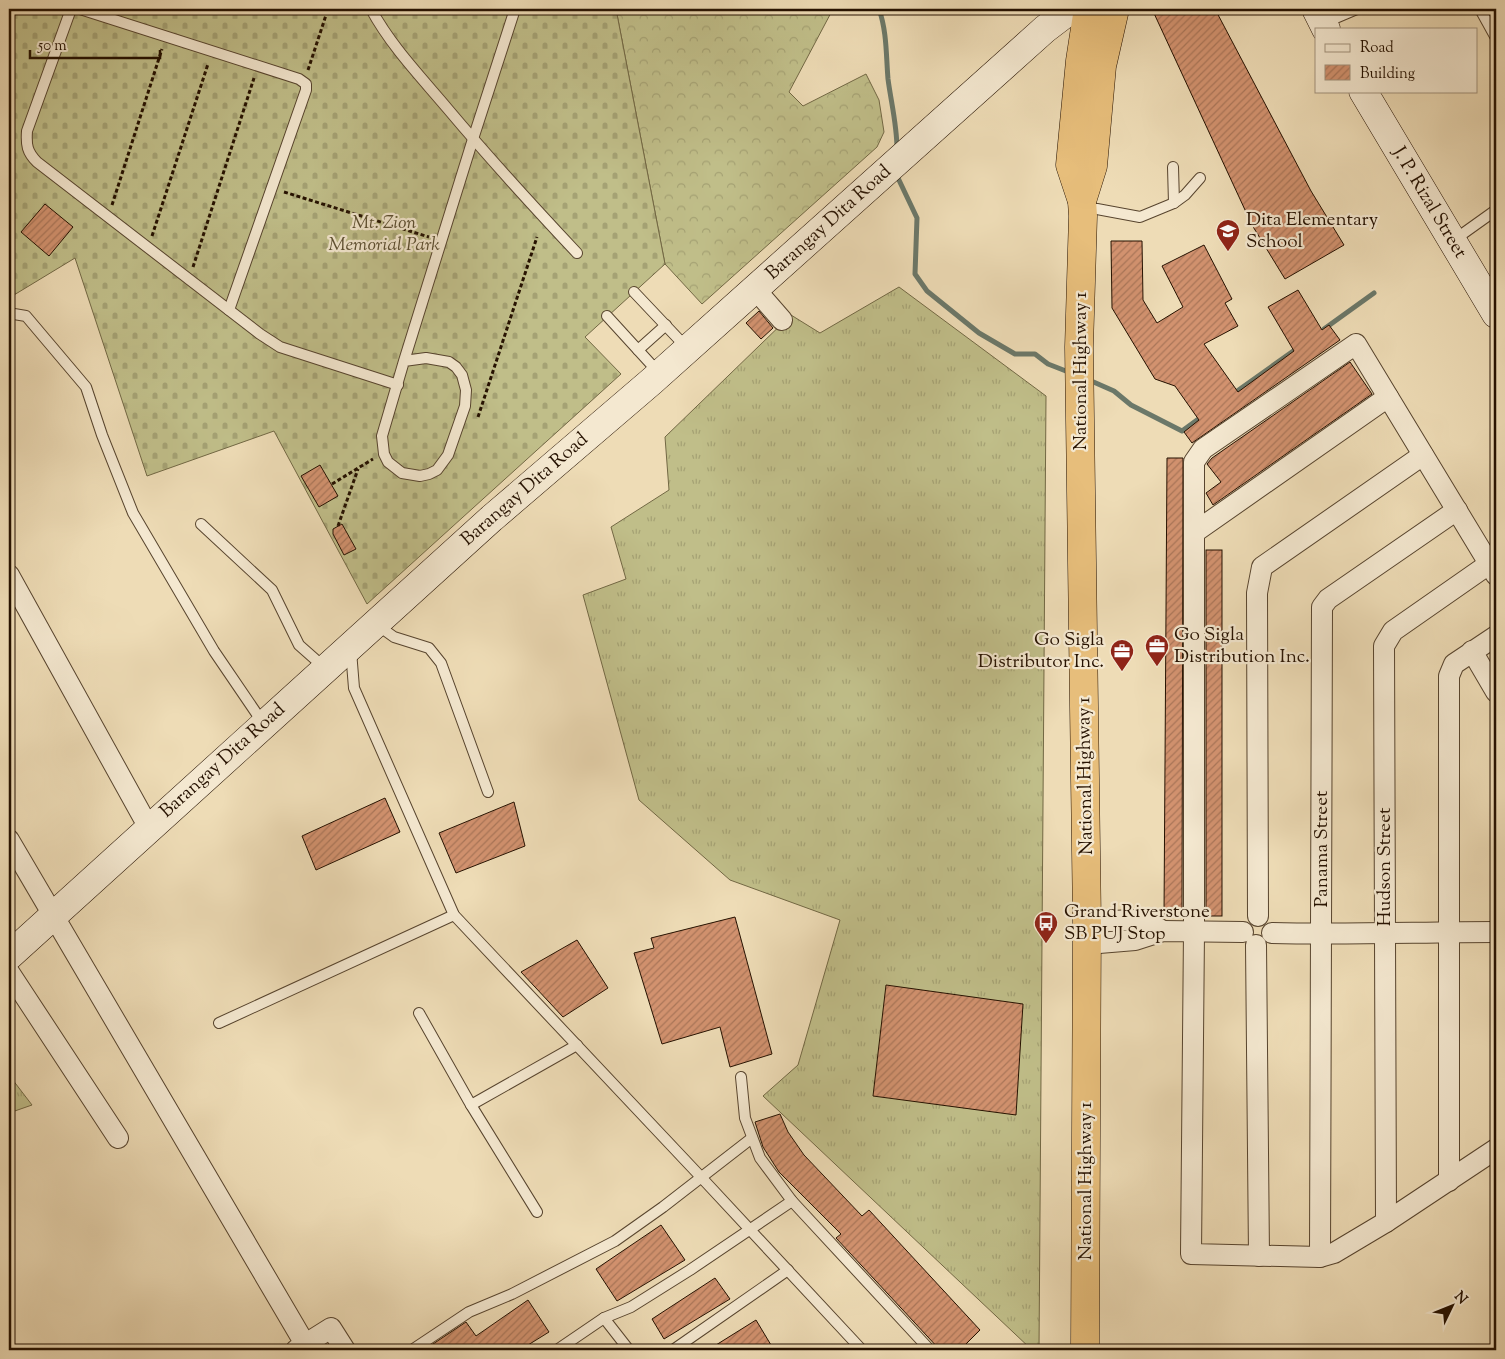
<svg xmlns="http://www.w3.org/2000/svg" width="1505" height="1359" viewBox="0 0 1505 1359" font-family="'Sorts Mill Goudy',serif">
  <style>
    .grass { fill: url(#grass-tufts); stroke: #726844 }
    .forest { fill: url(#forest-crowns); stroke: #726844 }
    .cemetery { fill: url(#cemetery-stones); stroke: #726844 }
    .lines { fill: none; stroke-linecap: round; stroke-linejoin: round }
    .stream { stroke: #6b7869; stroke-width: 5 }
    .building { fill: url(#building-hatch); stroke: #251100 }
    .lane-casing { stroke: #57442e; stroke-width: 12 }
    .street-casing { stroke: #57442e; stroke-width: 22 }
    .secondary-casing { stroke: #251100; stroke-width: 29 }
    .highway-casing { stroke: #251100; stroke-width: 29 }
    .path { stroke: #251100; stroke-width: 3; stroke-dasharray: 4 2.5; stroke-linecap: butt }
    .lane { stroke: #f4e8d0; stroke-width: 10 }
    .street { stroke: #f4e8d0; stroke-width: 20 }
    .secondary { stroke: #f4e8d0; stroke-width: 28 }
    .highway { stroke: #e7be7b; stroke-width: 28 }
    .labels { text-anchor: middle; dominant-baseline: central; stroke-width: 4.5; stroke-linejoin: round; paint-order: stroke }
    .street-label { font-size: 19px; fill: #251100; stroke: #f4e8d0 }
    .poi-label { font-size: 19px; fill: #251100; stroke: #f4e8d0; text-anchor: start }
    .park-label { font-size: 19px; font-style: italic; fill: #5b4e30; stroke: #f4e8d0 }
  </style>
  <defs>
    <pattern id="grass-tufts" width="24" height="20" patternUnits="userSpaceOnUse" patternTransform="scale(1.25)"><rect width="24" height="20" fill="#c0be89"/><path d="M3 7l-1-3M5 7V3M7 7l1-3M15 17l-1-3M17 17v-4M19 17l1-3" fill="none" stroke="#a5a274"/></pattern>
    <pattern id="forest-crowns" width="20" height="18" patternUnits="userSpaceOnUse" patternTransform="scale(1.25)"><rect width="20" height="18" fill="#c0be89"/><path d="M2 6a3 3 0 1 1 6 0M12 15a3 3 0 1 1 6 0" fill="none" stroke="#a5a274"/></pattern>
    <pattern id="cemetery-stones" width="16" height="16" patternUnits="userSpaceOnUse" patternTransform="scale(1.25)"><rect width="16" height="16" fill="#c0be89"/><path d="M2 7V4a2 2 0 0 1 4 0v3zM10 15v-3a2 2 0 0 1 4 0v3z" fill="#a5a274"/></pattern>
    <pattern id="building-hatch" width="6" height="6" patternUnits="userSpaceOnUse" patternTransform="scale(1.25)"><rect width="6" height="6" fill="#d2926f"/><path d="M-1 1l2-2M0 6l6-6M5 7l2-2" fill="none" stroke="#aa7659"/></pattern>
  </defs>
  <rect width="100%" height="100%" fill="#eedcb6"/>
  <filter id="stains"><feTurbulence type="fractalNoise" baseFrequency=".004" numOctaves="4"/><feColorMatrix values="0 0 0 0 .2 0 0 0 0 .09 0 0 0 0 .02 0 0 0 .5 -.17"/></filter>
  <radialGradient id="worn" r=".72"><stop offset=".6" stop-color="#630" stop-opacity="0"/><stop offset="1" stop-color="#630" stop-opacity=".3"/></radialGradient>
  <g class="grass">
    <path d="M 899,287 L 1046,396 L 1039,1350 L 1032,1350 L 763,1096 L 798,1065 L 840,920 L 730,880 L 639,800 L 583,595 L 626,579 L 611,527 L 669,490 L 665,437 L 791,315 L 820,333 Z"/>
    <path d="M 9,1075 L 32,1105 L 9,1113 Z"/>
  </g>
  <path class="forest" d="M 616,9 L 833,9 L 789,92 L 803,106 L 866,74 L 879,100 L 884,132 L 877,147 L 702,304 L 665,264 Z"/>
  <path class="cemetery" d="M 9,9 L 616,9 L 665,264 L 585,337 L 621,374 L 367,604 L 274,431 L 147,476 L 75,258 L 9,298 Z"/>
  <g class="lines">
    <g class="stream">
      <path d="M 879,9 C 887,32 886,55 888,79 C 891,102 897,125 897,149"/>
      <path d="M 897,173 L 898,178 L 917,218 L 915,274 L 927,291 L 979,333 L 1015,354 L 1035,354 L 1048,364 L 1071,373"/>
      <path d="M 1324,329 L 1374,293"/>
      <path d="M 1089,380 L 1114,391 L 1131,405 L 1182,431 L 1204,415"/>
      <path d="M 1233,394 L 1299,347"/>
    </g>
  </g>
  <g class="building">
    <path d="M 1152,9 L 1215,9 L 1311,191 L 1344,245 L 1285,279 L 1252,225 Z"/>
    <path d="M 45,204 L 73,227 L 49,256 L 21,232 Z"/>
    <path d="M 1111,241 L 1142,241 L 1143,300 L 1157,323 L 1183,307 L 1162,266 L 1204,245 L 1232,299 L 1225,303 L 1238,326 L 1204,344 L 1238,392 L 1294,351 L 1268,307 L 1298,290 L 1322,330 L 1329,325 L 1340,340 L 1192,443 L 1184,432 L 1199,420 L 1175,386 L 1155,379 L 1112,308 Z"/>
    <path d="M 759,311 L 773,328 L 761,339 L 746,323 Z"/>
    <path d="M 1350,362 L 1372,394 L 1213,505 L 1206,493 L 1221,482 L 1207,464 L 1212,458 Z"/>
    <path d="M 1167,458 L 1183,458 L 1182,915 L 1164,915 Z"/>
    <path d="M 320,465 L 338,496 L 319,507 L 301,476 Z"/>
    <path d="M 342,524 L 356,549 L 344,555 L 333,534 L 333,529 Z"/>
    <rect x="1206" y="550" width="16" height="366"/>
    <path d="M 385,798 L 400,832 L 316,870 L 302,836 Z"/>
    <path d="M 514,802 L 525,846 L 456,873 L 439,833 Z"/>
    <path d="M 735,917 L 772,1054 L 730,1067 L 720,1027 L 662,1044 L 634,953 L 654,948 L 651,938 Z"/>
    <path d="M 577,940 L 608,988 L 563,1017 L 521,972 Z"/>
    <path d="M 886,985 L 1023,1004 L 1016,1115 L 873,1096 Z"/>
    <path d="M 780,1114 L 788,1132 L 804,1155 L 862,1216 L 869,1210 L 980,1330 L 960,1350 L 940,1350 L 836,1238 L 841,1234 L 779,1172 L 763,1147 L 755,1122 Z"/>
    <path d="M 661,1225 L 685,1260 L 617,1301 L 596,1269 Z"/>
    <path d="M 715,1278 L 730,1299 L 664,1339 L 652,1319 Z"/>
    <path d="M 528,1300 L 549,1332 L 520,1350 L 424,1350 L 466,1322 L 476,1336 Z"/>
    <path d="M 756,1320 L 771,1345 L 763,1350 L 708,1350 Z"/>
  </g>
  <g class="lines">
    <g class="lane-casing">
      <g id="lane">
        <path d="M 71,9 L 27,131 C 26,145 27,152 37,162 L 260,334 L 280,347 L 398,385"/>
        <path d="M 80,9 L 299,79 L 306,84 L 306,90 L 229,310"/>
        <path d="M 371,9 C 391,46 420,76 447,108 C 489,158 532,205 577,253"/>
        <path d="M 1480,9 L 1496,38"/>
        <path d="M 1324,23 L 1357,9"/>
        <path d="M 1173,167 L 1174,203"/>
        <path d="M 1084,209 L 1097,209 L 1140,217 L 1174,203 L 1185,195 L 1200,178"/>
        <path d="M 1454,240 L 1496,210"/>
        <path d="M 634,292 L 687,348"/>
        <path d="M 9,315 L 14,314 L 26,316 L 86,387 L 102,435 L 133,513 L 214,651 L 263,723"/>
        <path d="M 607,316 L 659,373"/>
        <path d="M 638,350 L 666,325"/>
        <path d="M 404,361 L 426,358 L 449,362 L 456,367 L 462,375 L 466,390 L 465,406 L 448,455 L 437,470 L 429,474 L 420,476 L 402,473 L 388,462 L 384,454 L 382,436 L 404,361 L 473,139 L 515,9"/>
        <path d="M 201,524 L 272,590 L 299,645 L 325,668"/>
        <path d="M 376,624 L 394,637 L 429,648 L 441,663 L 488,792"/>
        <path d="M 351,651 L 354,688 L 454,915 L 700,1176 L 862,1350"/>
        <path d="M 419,1013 L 471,1105 L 537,1212"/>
        <path d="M 219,1023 L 454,915"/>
        <path d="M 741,1077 L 745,1118 L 760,1158 L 792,1201 L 930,1350"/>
        <path d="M 471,1105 L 577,1045"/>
        <path d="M 604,1318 L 629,1350"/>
        <path d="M 412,1350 L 469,1312 L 512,1294 L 615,1241 L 663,1207 L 752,1138"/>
        <path d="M 557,1350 L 604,1318 L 631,1307 L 690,1270 L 792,1201"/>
        <path d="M 673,1350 L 788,1270"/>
      </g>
    </g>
    <g class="street-casing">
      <g id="street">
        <path d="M 755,289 L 782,320"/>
        <path d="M 1195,532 L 1388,397"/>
        <path d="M 9,575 L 149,828"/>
        <path d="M 1496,575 L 1356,344 L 1203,449 L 1194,462 L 1194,931 L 1191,1254 L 1320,1257 L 1334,1253 L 1386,1222 L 1496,1149"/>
        <path d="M 1472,651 L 1496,692"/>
        <path d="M 9,840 L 305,1344"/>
        <path d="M 1258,916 L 1257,593 L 1262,567 L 1423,455"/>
        <path d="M 1087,922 L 1135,920 L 1148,922 L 1163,931"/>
        <path d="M 1272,933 C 1347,935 1422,932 1496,932"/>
        <path d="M 1087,944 L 1135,940 L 1163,931 L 1243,932"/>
        <path d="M 1256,945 L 1259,1256"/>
        <path d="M 9,972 L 118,1138"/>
        <path d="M 1449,1181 L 1449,676 L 1454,664 L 1496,636"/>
        <path d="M 1386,1222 L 1384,646 L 1393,631 L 1489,564"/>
        <path d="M 1320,1257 L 1322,607 L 1328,599 L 1457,510"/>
        <path d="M 296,1350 L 331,1328 L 345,1350"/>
      </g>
    </g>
    <g class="secondary-casing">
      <g id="secondary">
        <path d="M 1316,9 L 1326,29"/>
        <path d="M 1363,91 L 1496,314"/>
        <path d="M 9,956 L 492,518 L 652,381 L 1045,29 L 1066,13 L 1078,9"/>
      </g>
    </g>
    <g class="highway-casing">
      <g id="highway">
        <path d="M 1082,201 L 1093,166 L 1102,66 L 1115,9"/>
        <path d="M 1085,1350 L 1087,922 L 1079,347 L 1083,216 L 1082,201 L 1070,165 L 1080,61 L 1088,9"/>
      </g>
    </g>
    <g class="path">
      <path d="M 308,70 L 328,9"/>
      <path d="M 284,192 L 429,237"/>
      <path d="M 112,205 L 162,49"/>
      <path d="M 152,236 L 208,64"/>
      <path d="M 193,267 L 254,78"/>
      <path d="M 478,417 L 537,237"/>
      <path d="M 332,484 L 373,459"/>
      <path d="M 338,526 L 358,469"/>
    </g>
    <use href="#lane" class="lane"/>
    <use href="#street" class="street"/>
    <use href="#secondary" class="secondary"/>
    <use href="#highway" class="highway"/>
  </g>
  <defs>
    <g id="school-pin" transform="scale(1.25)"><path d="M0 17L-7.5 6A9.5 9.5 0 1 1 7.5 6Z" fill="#8f2418" stroke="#f4e8d0"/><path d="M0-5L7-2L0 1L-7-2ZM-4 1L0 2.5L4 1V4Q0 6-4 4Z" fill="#fff"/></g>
    <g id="office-pin" transform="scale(1.25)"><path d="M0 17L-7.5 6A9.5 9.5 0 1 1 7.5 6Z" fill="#8f2418" stroke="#f4e8d0"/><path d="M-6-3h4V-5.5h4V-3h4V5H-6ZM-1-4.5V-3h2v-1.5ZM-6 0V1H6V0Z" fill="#fff"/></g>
    <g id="bus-pin" transform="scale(1.25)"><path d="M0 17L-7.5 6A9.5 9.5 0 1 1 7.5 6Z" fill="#8f2418" stroke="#f4e8d0"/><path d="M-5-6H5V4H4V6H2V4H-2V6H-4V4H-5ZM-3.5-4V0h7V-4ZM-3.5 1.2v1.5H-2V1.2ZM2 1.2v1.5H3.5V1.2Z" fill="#fff"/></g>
  </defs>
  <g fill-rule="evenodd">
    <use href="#school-pin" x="1228" y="231"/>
    <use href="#office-pin" x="1157" y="646"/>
    <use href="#office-pin" x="1122" y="651"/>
    <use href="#bus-pin" x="1046" y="923"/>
  </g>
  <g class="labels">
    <g class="street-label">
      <text transform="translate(1429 203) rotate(59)">J. P. Rizal Street</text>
      <text transform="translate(829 223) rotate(-42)">Barangay Dita Road</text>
      <text transform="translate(1081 371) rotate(-90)">National Highway 1</text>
      <text transform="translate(525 490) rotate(-41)">Barangay Dita Road</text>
      <text transform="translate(223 761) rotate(-42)">Barangay Dita Road</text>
      <text transform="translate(1086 776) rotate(-91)">National Highway 1</text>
      <text transform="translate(1322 849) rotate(-90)">Panama Street</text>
      <text transform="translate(1385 867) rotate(-90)">Hudson Street</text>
      <text transform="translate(1086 1181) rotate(-90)">National Highway 1</text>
    </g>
    <g class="poi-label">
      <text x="1246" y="220">Dita Elementary<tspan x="1246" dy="22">School</tspan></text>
      <text x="1174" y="635">Go Sigla<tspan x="1174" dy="22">Distribution Inc.</tspan></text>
      <text x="1104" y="640" text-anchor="end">Go Sigla<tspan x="1104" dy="22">Distributor Inc.</tspan></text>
      <text x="1064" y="912">Grand Riverstone<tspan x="1064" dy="22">SB PUJ Stop</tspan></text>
    </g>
    <g class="park-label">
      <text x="384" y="223">Mt. Zion<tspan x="384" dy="22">Memorial Park</tspan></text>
    </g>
  </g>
  <rect width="1505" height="1359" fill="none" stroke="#eedcb6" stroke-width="30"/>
  <rect x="10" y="10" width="1485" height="1339" fill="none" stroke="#251100" stroke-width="2.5"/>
  <rect x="15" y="15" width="1475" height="1329" fill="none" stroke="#251100"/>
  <rect x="1315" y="28" width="162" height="65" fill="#f4e8d0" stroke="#a1927d"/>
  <rect x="1325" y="44" width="25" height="8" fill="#f4e8d0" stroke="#a1927d"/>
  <text x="1360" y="52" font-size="15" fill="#251100">Road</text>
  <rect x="1325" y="65" width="25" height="15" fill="url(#building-hatch)" stroke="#a1927d"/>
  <text x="1360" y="78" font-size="15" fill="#251100">Building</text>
  <g transform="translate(1452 1306) rotate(47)" stroke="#f4e8d0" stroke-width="4" paint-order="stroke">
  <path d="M0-4L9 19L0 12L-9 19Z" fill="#251100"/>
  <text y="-8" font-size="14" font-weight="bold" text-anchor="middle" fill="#251100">N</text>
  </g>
  <path d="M30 50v8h130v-8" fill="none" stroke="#251100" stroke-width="2.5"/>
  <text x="38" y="50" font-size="15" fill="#251100" stroke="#f4e8d0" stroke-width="4" paint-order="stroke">50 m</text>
  <rect width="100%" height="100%" filter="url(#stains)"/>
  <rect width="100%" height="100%" fill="url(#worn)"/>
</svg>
